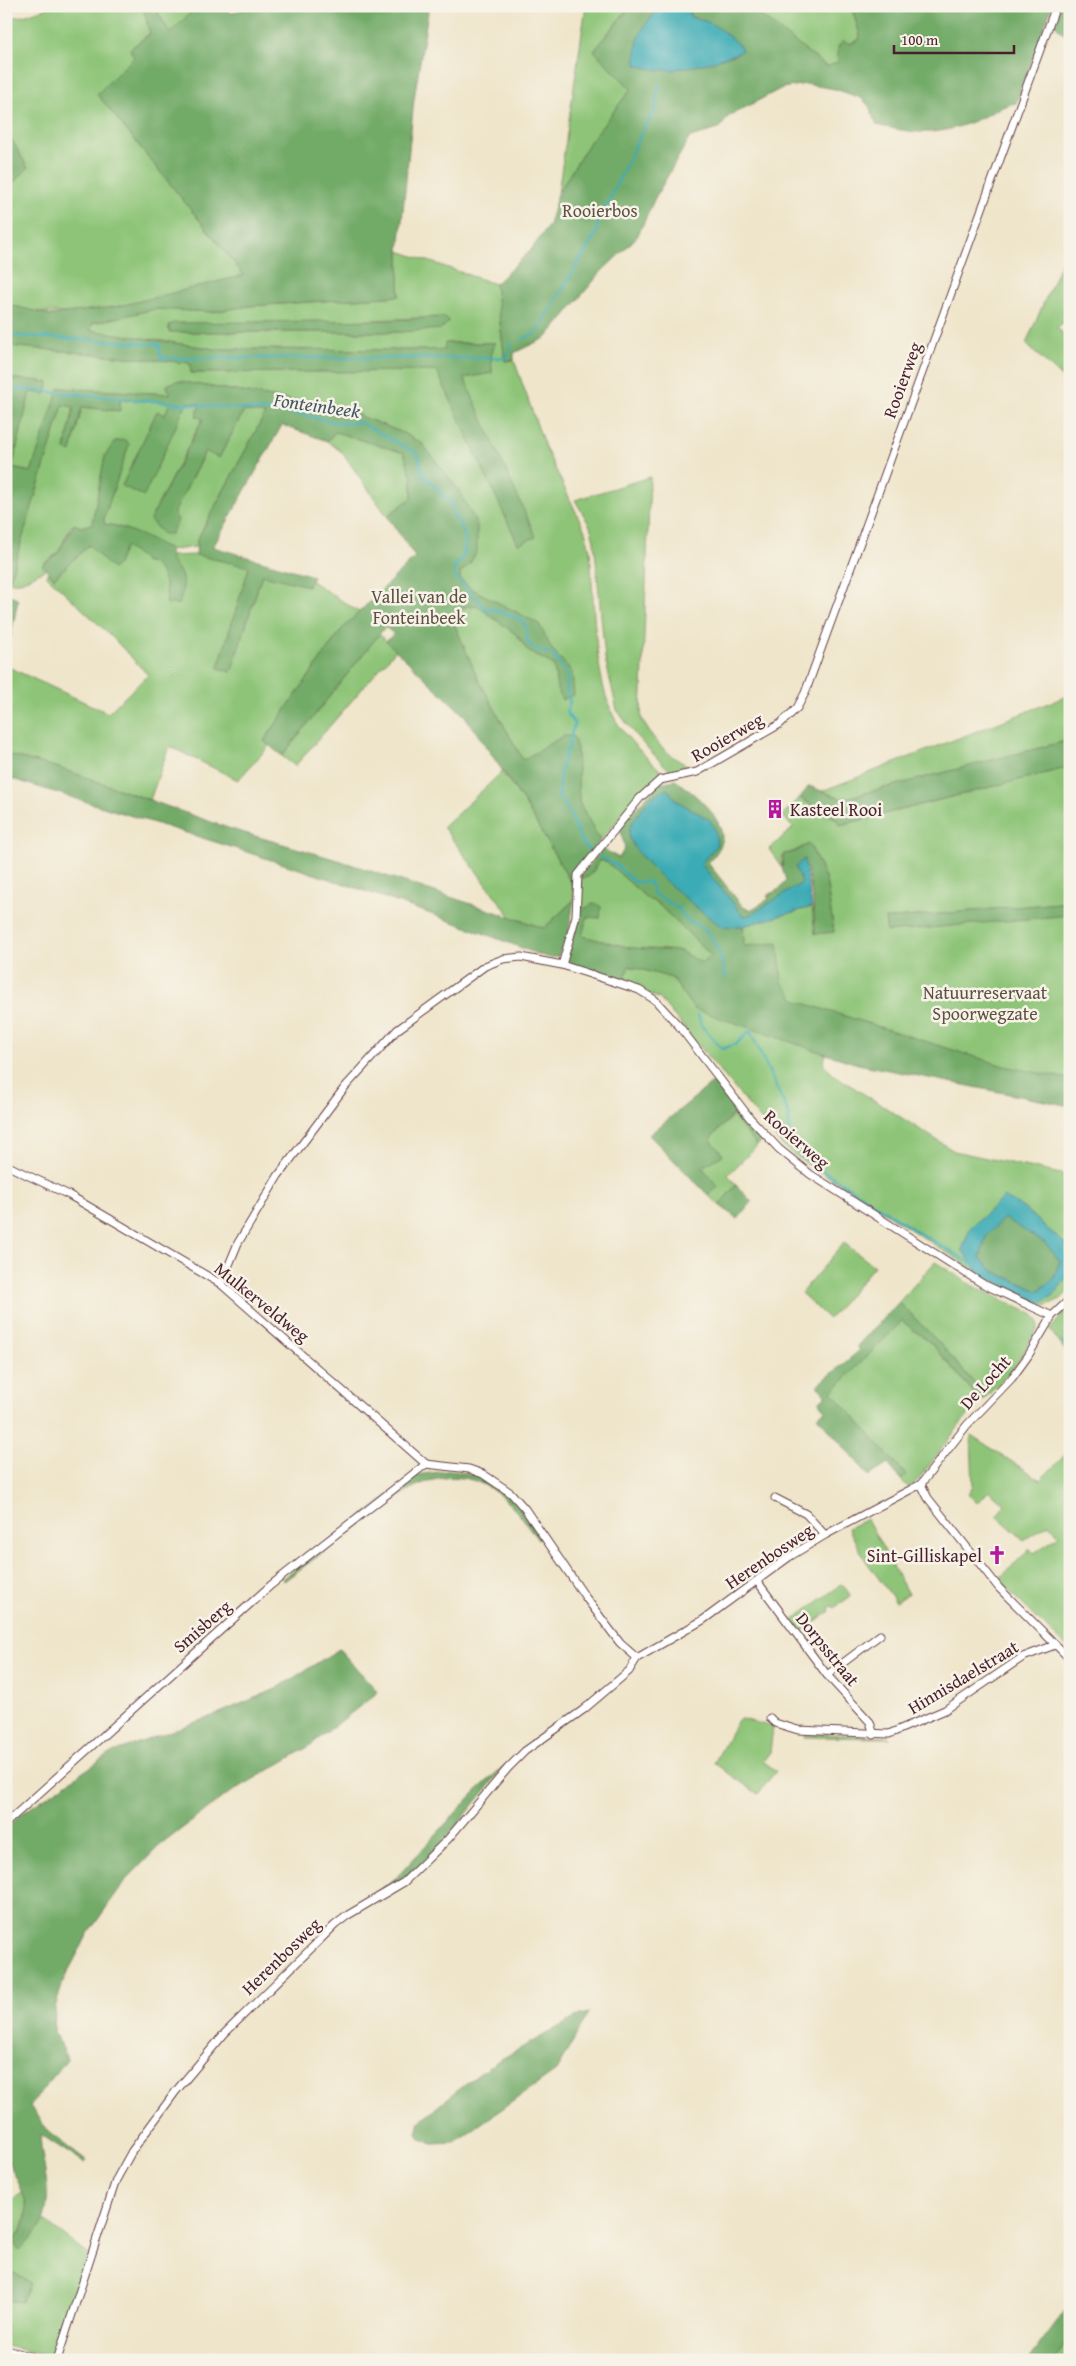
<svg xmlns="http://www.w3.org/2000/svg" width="1076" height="2366" viewBox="0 0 1076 2366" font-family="'Gentium Book Plus',serif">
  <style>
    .green { fill: #8dc477; stroke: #6c7251; fill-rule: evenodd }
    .forest { fill: #72aa68; stroke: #5e644a }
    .water { fill: #3aabb5; stroke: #426570; fill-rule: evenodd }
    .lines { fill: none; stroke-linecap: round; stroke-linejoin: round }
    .stream { stroke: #3aabb5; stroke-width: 2.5 }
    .minor-casing { stroke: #633d43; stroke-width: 9 }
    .minor { stroke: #fff; stroke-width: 7 }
    .labels { text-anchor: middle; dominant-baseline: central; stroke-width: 5; stroke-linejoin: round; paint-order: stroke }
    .park-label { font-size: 18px; fill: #5e5142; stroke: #f7f3e8 }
    .street-label { font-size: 18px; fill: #4a1f2b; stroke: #f7f3e8 }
    .poi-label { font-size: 18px; fill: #4a1f2b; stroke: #f7f3e8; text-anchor: start }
    .water-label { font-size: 19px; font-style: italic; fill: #445762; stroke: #f7f3e8 }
  </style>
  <rect width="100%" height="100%" fill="#f7f3e8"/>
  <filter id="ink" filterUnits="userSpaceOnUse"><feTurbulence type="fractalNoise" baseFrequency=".02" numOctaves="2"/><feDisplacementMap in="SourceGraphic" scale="10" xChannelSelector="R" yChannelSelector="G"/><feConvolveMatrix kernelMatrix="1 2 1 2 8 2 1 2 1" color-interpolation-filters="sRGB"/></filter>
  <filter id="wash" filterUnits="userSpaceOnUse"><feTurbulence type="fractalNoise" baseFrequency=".0096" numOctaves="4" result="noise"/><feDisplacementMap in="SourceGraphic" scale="20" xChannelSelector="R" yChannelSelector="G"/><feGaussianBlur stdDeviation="1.12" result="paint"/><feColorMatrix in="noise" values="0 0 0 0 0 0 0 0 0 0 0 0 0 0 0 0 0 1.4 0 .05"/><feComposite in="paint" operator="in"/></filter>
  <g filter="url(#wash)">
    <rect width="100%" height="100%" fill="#efe5ca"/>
    <g class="green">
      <path d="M 54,6 L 143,6 L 150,33 L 130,49 L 135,57 L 97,94 L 244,275 C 177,292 72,330 6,304 L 6,192 L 10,186 L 28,168 L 6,130 L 6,18 L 23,16 Z"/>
      <path d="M 163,6 L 197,6 L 170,33 L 158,13 Z"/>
      <path d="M 586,6 L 630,6 L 603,39 L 631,89 L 590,142 L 558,193 Z"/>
      <path d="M 748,6 L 855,6 L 852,9 L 860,35 L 859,40 L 838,47 L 840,57 L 838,62 L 827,67 Z"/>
      <path d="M 1070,242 L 1070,318 L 1057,327 L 1065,336 L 1070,332 L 1070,385 L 1026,344 Z"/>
      <path d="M 399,251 L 495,284 L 505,361 L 514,360 L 545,447 L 585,531 L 590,550 C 594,599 593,669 612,713 C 622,735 643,754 661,771 L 661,776 L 635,799 L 600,841 L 579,802 L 577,748 L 563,736 L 523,760 L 478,679 L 453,621 L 459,608 L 476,605 L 517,635 L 528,651 L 554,665 L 557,689 L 572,672 L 551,648 L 539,624 L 472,589 L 460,579 L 460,573 L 469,565 L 460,492 L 422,443 L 403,433 L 343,409 L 177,381 L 167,385 L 170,394 L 60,388 L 31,472 L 12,468 L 30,392 L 48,382 L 6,378 L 8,346 L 190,363 L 191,373 L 437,371 L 518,543 L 535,537 L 464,378 L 492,373 L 491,356 L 494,343 L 446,343 L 444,350 L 215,349 L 89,330 L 92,323 L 155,309 L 212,312 L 249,306 L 399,296 ZM 442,317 L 401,332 L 169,332 L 168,329 Z"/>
      <path d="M 120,400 L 170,402 L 165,415 L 157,412 L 122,486 L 187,402 L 200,404 L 203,418 L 150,520 L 163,534 L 206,450 L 219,458 L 244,411 L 265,414 L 197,540 L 197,547 C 189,547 177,551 169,549 C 147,544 132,526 104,524 L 104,518 L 129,444 L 105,456 L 92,524 L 81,527 L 71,526 L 58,553 L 43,564 L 46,569 L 21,582 L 9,582 L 63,405 L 74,407 L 65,449 L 71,451 L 82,407 L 119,411 Z"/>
      <path d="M 336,432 L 404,453 L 412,478 L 412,498 L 387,516 L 342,452 L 327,441 Z"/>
      <path d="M 650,477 L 641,717 C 650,737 668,757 689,766 L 674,773 L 665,766 L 636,736 L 617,710 L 605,658 L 594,540 L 590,526 L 575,500 Z"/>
      <path d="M 89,545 L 118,564 L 125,547 L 140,556 L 144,561 C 165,565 166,585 167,603 L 179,604 C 183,588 184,573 170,561 L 170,556 L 196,555 L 250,566 L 219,668 L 231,672 L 262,574 L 307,585 L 310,580 L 359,612 L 341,630 L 264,741 L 269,746 L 238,780 L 169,746 L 150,800 L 59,768 L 6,754 L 6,666 L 108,713 L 148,675 L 113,638 L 46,575 L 49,572 L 54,578 Z"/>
      <path d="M 379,634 L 396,650 L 295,766 L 282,756 Z"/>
      <path d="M 1070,695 L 1070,740 L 842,799 L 822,791 Z"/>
      <path d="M 1070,767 L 1070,902 L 885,919 L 886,927 L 1070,910 L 1070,1105 L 771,1035 L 826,1054 L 823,1064 L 834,1075 L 954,1151 L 1070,1176 L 1070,1248 L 1022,1207 L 1053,1296 L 1070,1273 L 1070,1290 L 1061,1299 L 1045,1306 L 999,1286 L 791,1153 L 781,1144 L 660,999 L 624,982 L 628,966 L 672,978 L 694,1009 L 744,942 L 743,926 L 812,907 L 815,934 L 834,932 L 826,880 L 809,844 L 782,857 L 782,868 L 769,849 L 793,828 L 782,815 L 800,798 L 835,818 L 841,825 Z"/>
      <path d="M 502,772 L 524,802 L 573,886 L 574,900 L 544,928 L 511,917 L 443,827 Z"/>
      <path d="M 600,860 L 608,863 L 648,899 L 657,903 L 711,955 L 702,964 L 680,951 L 631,948 L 581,936 L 587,917 L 578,912 L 581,874 L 593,872 Z"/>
      <path d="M 733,1115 L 757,1146 L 728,1175 L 736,1185 L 719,1205 L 708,1195 L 718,1187 L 702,1167 L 722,1155 L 710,1139 Z"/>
      <path d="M 844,1243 L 874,1266 L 829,1319 L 801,1293 Z"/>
      <path d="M 935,1262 L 973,1286 L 1028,1312 C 1036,1316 1039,1319 1038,1328 L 1016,1365 L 986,1397 L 944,1348 L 899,1302 Z"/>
      <path d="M 1070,1305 L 1070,1357 L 1050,1330 Z"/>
      <path d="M 902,1321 L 932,1344 L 981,1401 L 965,1418 L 918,1480 L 909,1488 L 901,1480 L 906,1475 L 831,1392 Z"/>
      <path d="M 971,1435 L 1040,1480 L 1070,1450 L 1070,1651 L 998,1580 L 1030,1549 L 1034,1553 L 1059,1536 L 1049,1524 L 1024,1540 L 997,1516 L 1005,1504 L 989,1491 L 977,1503 L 968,1493 L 973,1487 Z"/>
      <path d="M 867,1519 L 908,1594 L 896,1602 L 866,1561 L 848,1528 Z"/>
      <path d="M 842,1584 L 851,1596 L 834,1608 L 832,1606 L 829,1608 L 830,1611 L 799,1634 L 790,1622 Z"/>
      <path d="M 741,1719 L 773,1727 L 770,1752 L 763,1761 L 776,1771 L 758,1794 L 714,1763 L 738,1720 Z"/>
      <path d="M 805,1733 L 889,1737 L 890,1738 L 804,1737 Z"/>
      <path d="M 24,2192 C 29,2209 26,2219 19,2235 L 40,2226 L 43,2220 L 88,2254 L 57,2350 L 49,2356 L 6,2346 L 6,2300 L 22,2302 L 30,2283 L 6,2268 L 6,2203 Z"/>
      <path d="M 1070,2338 L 1070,2360 L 1054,2360 Z"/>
    </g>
    <g class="forest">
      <path d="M 143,6 L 163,6 L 158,13 L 170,33 L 197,6 L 216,6 L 232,13 L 252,6 L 429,6 L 414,99 L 399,251 L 399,296 L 249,306 L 212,312 L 155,309 L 93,323 L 90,330 L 215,349 L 444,350 L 445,343 L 495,343 L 491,356 L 492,373 L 464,378 L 536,537 L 518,544 L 437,371 L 191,373 L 190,363 L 9,346 L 6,357 L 6,304 L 50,315 L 120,306 L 244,275 L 97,94 L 134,57 L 130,49 L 150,34 Z"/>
      <path d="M 630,6 L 663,6 L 648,20 L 708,63 L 721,58 L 736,55 L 705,21 L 690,16 L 689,10 L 682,6 L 748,6 L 827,67 L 838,62 L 838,47 L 843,41 L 850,44 L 859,40 L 860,35 L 852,8 L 855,6 L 1052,6 L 1016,103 C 1003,105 993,112 981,118 C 941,136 919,135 877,125 L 869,106 L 861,98 L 835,89 L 806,84 L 782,88 L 729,116 L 719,129 L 690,137 L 655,198 L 637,237 L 601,272 L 547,337 L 514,353 L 514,360 L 505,361 L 495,284 L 531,250 L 549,225 L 558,193 L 590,142 L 631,89 L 594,51 Z"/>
      <path d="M 1060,6 L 1070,6 L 1070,40 L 1054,24 Z"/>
      <path d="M 6,130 L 28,168 L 10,186 L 6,192 Z"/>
      <path d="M 442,317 L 448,319 L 448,323 L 441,329 L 401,332 L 169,332 L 169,325 L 174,323 L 391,320 Z"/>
      <path d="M 6,378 L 49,382 L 46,394 L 30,392 L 12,468 L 31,472 L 59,388 L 170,394 L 167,385 L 177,381 L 343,409 L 403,433 L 422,444 L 460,492 L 477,525 L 477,551 L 469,565 L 460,573 L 460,579 L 472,589 L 539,624 L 551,648 L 572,672 L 574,695 L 562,700 L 557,689 L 554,665 L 528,651 L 517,635 L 476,605 L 459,608 L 453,621 L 478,679 L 523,760 L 563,736 L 573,736 L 577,748 L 579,802 L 600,841 L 577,873 L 573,886 L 524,802 L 465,716 L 386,641 L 394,634 L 385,627 L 282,756 L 264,741 L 341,630 L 415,557 L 387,516 L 412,498 L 412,478 L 404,453 L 336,432 L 327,441 L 282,425 L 213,547 L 313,576 L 308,586 L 262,575 L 231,672 L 218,668 L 249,567 L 196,555 L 197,540 L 265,414 L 244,411 L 219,458 L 205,451 L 174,513 L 178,520 L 171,534 L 163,534 L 150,520 L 203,419 L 196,416 L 200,404 L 187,402 L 144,496 L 122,486 L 157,411 L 165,415 L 170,402 L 120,400 L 120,411 L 82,407 L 71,452 L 65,450 L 74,407 L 63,405 L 9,582 L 6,581 Z"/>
      <path d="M 125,440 L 129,444 L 104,518 L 104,524 C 128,527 148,539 170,549 C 170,567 176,562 181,575 C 185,584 182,595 179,604 L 167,604 C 166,585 165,565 144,561 L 140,556 L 125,547 L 118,564 L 112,569 L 89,545 L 54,578 L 42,565 L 58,553 L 74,524 L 81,527 L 92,524 L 105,456 L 115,441 Z"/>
      <path d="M 6,592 L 18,600 L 6,660 Z"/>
      <path d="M 1070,740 L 1070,767 L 840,825 L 835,818 L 800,798 L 809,786 L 842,799 Z"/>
      <path d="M 6,754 L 59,768 L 231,829 L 341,861 L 544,928 L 574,900 L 568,936 L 558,956 L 551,958 L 540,955 C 365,886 186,833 6,777 Z"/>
      <path d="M 675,780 C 693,792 731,822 720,847 C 717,853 712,858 708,863 L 743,907 L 750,910 L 769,899 L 767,896 L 781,888 L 786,880 L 782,868 L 784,854 L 795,852 L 808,844 L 811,847 L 826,880 L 834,932 L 815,934 L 813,901 L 807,868 L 795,867 L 802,883 L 750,915 L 744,916 L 701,864 L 701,815 L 677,801 L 667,789 L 722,927 L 743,926 L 744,946 L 778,943 L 782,982 L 797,1001 L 1004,1066 L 1070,1079 L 1070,1106 L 858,1064 L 826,1054 L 694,1009 L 672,978 L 629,966 L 624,982 L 571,965 L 568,959 L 578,912 L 595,903 L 601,907 L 600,918 L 587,917 L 582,936 L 631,948 L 680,951 L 702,963 L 711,955 L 657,903 L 648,899 L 608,863 L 600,860 L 588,877 L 582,878 L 581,874 L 603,849 L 619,858 L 625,848 L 621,832 L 622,823 L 660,783 Z"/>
      <path d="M 1070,902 L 1070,915 L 887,932 L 885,919 Z"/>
      <path d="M 716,1080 L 763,1139 L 757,1146 L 732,1115 L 710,1139 L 723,1155 L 702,1167 L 718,1187 L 708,1195 L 649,1135 Z"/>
      <path d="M 736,1185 L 752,1202 L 738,1219 L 719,1205 Z"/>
      <path d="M 1004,1217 L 1045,1243 L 1060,1261 L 1053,1280 L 1038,1291 L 993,1271 L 980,1258 L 986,1237 Z"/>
      <path d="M 899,1302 L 944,1348 L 986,1397 L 981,1401 L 932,1344 L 902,1321 L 832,1392 L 906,1475 L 901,1480 L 888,1464 L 869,1476 L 817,1416 L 826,1411 L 819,1402 L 826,1395 L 817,1386 L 860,1350 L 857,1346 Z"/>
      <path d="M 447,1471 C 498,1473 515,1499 542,1538 L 538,1540 C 505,1491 469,1458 408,1490 L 284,1581 L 282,1579 L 415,1475 Z"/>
      <path d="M 339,1649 L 378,1692 L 308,1747 L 223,1797 L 158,1847 L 125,1881 L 89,1932 L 64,1979 L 55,2008 L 54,2033 L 61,2044 L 67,2059 L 30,2106 L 48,2132 L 86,2161 L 84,2163 L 40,2134 C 41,2165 56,2198 40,2227 C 35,2235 27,2243 20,2251 L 12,2242 C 41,2216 20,2186 6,2158 L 6,1828 L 20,1815 L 111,1753 L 215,1715 L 276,1689 Z"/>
      <path d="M 505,1765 C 474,1805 441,1849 401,1881 C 392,1888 380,1892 370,1897 L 397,1877 L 474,1793 Z"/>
      <path d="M 589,2013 L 556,2071 L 455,2142 L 433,2143 L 420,2139 L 417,2133 L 420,2121 L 465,2084 L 496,2062 L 580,2015 Z"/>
      <path d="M 6,2268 L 30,2283 L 22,2302 L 6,2300 Z"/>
      <path d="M 1070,2304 L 1070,2338 L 1054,2360 L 1028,2360 Z"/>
    </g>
    <g class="water">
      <path d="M 663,6 L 682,6 L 689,10 L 690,16 C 695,20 699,19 705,21 C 718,26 731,38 741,47 L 741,52 L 708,63 L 672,70 L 657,70 L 636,65 C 635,36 642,26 663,6 Z"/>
      <path d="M 667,789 L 677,801 L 710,820 L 715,830 L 717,845 L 701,864 L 744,916 L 750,915 L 802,883 L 795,867 L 804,859 L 812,907 L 743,926 L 722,927 C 703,913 629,856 629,834 C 629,826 635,818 639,813 C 646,802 654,793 667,789 Z"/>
      <path d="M 1004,1197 L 1022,1207 L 1070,1248 L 1070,1273 L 1053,1296 L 1041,1303 L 980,1274 L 962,1250 L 970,1228 ZM 1004,1218 L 1045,1243 L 1060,1261 L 1053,1280 L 1038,1291 L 993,1271 L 980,1258 L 986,1237 Z"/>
    </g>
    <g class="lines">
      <g class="stream">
        <path d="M 6,335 L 159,344 L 161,358 L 507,358 L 511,343"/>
        <path d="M 523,339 L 537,332 L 597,232 L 597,225 L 645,126 L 655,112 L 659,84"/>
        <path d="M 6,388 L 298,414 C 316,417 343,427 359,422 L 418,454 L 423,475 L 451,503 C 453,521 458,518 463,531 C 468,542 466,560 454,566 L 455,577 L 489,612 L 493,609 L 522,620 L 527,630 L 527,642 L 536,650 L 553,654 C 557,664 566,669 569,680 L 566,684 L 570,704 L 566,712 L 575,724 L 571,734 L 569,747 L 565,753 L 559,778 L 560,794 L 558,796 C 574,812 573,835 589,850"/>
        <path d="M 600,857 L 616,865 L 634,882 L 650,882 L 653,893 L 679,909 L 687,921 C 713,927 721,954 726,978"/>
        <path d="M 698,1015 L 702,1026 L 722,1049 L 736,1044 L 750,1031 L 789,1114 L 789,1136 L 792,1146 L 805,1159 L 913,1229 L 977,1267"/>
        <path d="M 1062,1342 L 1070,1354"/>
      </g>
    </g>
  </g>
  <g filter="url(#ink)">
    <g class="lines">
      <g class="minor-casing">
        <g id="minor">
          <path d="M 562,965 L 576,916 L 578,875 L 640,798 L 660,780 L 697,772 L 780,724 L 797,708 L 805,693 L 1056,6"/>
          <path d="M 6,1165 L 69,1195 L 221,1284 L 426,1464"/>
          <path d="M 221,1284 L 238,1243 L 278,1176 L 345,1087 L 397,1030 L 485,966 L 503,959 L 521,957 L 562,965 L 639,990 L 655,1000 L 679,1026 L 749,1117 L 779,1149 L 810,1174 L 983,1284 L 1052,1316"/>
          <path d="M 426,1464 L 469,1469 L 483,1474 L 511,1493 L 525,1509 L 586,1598 L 620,1643 L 637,1658"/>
          <path d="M 921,1484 L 928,1498 L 999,1588 L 1070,1659"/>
          <path d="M 775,1498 L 806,1514 L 825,1535"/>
          <path d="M 757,1581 L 827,1675 L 870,1722 L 874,1735"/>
          <path d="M 827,1675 L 880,1635"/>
          <path d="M 770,1718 L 775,1723 L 798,1730 L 889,1734 L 945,1710 L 1023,1657 L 1055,1645"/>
          <path d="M 6,1823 L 271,1585 L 426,1464"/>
          <path d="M 6,2350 L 46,2360"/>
          <path d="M 57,2360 L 116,2180 L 132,2151 L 176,2091 L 224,2034 L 335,1925 L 348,1915 L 404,1882 L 448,1839 L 508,1768 L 525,1751 L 583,1710 L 629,1671 L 637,1658 L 703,1620 L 789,1557 L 825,1535 L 921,1484 L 967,1425 L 1012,1378 L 1028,1356 L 1052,1316 L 1070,1299"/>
        </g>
      </g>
      <use href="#minor" class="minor"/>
    </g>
  </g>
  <defs>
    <g id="building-bare" transform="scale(1.5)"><path d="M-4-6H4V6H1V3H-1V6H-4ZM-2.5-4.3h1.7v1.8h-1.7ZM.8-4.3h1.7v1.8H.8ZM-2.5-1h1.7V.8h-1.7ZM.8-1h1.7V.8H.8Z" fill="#b5179e" stroke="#f7f3e8" stroke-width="2.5" paint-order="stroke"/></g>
    <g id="church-bare" transform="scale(1.5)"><path d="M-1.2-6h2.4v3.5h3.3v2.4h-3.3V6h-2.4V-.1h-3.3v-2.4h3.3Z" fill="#b5179e" stroke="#f7f3e8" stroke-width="2.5" paint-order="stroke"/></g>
  </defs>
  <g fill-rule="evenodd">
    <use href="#building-bare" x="775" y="809"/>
    <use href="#church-bare" x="997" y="1555"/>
  </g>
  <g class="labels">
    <g class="park-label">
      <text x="600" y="210">Rooierbos</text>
      <text x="419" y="596">Vallei van de<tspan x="419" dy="21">Fonteinbeek</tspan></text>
      <text x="985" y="992">Natuurreservaat<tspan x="985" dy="21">Spoorwegzate</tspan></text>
    </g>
    <g class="street-label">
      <text transform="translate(902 380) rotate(-70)">Rooierweg</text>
      <text transform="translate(727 737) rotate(-30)">Rooierweg</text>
      <text transform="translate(797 1139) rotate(41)">Rooierweg</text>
      <text transform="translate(262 1302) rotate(39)">Mulkerveldweg</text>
      <text transform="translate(985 1382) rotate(-48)">De Locht</text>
      <text transform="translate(769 1556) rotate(-34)">Herenbosweg</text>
      <text transform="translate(202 1626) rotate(-41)">Smisberg</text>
      <text transform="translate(828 1649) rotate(51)">Dorpsstraat</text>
      <text transform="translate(963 1677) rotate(-31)">Hinnisdaelstraat</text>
      <text transform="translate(281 1956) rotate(-44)">Herenbosweg</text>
    </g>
    <g class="poi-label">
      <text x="790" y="809">Kasteel Rooi</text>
      <text x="982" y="1555" text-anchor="end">Sint-Gilliskapel</text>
    </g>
    <g class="water-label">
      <text transform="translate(317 405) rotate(8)">Fonteinbeek</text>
    </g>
  </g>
  <rect width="1076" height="2366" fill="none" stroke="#f7f3e8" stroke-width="25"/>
  <path d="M894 45v8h120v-8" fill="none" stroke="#4a1f2b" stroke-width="2.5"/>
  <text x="901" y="45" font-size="15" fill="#4a1f2b" stroke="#f7f3e8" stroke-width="4" paint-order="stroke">100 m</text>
</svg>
